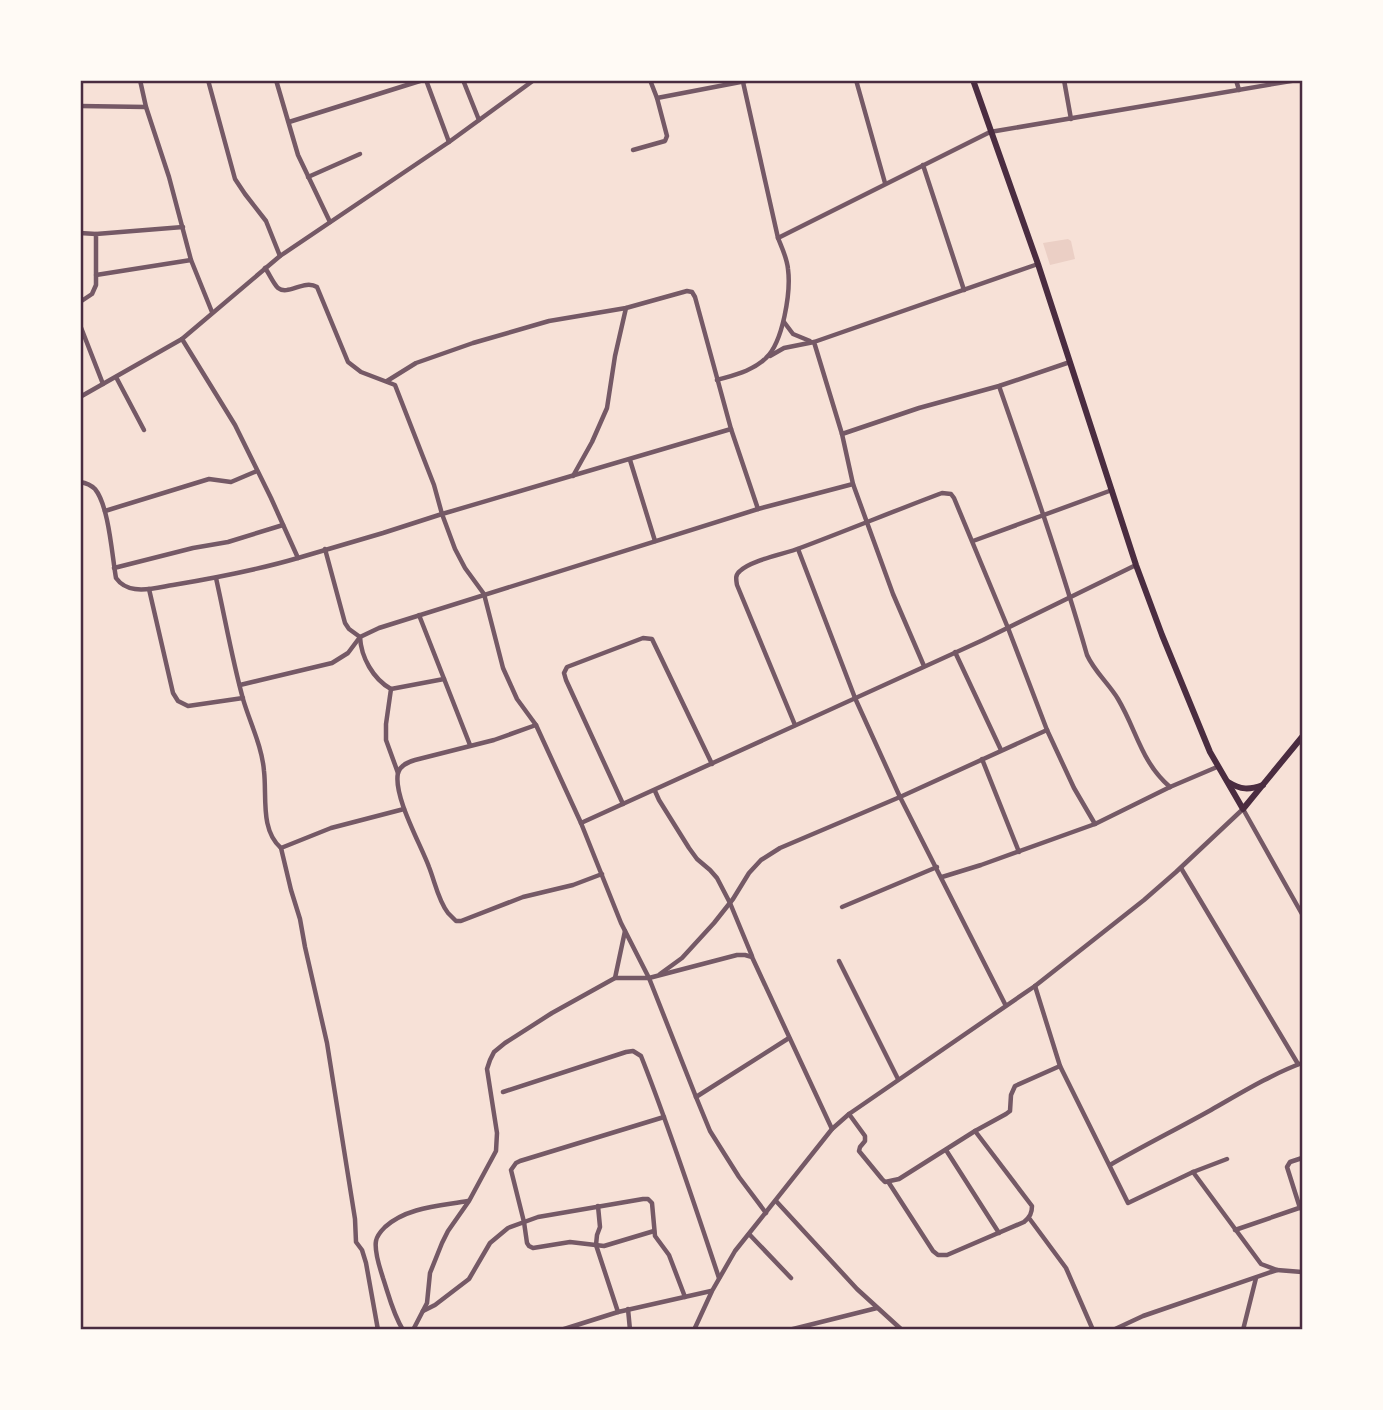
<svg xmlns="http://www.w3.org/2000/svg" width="1383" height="1410" viewBox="0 0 1383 1410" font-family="'Roboto Condensed',sans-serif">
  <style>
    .green { fill: #ebcfc5 }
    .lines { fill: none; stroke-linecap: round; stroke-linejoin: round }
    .minor { stroke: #755966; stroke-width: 4.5 }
    .secondary { stroke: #4a2c40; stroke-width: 6 }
    .neatline { fill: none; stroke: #4a2c40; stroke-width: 2.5 }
  </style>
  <rect width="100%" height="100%" fill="#f7e1d7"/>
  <path class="green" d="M 1068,239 L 1071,241 L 1075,259 L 1050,265 L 1043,243 Z"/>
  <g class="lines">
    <g class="minor">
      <path d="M 140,80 L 146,107 L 169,177 L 191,260 L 212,312"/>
      <path d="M 208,80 L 235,179 L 245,194 L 266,221 L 280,256"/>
      <path d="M 276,80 L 298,155 L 330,222"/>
      <path d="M 426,80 L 449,142"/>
      <path d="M 463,80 L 479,120"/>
      <path d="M 650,80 L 657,98 L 751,80"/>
      <path d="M 856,80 L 885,183"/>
      <path d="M 1064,80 L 1071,119"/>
      <path d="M 1236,80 L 1239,90"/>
      <path d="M 80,106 L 146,107"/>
      <path d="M 289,122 L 423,80"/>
      <path d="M 633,150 L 665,141 L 667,136 L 657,98"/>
      <path d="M 923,165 L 964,290"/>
      <path d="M 308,177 L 360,154"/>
      <path d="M 80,233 L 96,234"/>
      <path d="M 778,238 L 990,132 L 1297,80"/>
      <path d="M 96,275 L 191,260"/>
      <path d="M 80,302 L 92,294 L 96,285 L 96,234 L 183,227"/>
      <path d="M 784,322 L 793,334 L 810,341"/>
      <path d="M 80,325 L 103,384"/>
      <path d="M 182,339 L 235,425 L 271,498 L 298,558 L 383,533 L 442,514 L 434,485 L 395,385 L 361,372 L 348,362 L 317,287 C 304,279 288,296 278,288 C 273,283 269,273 265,268"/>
      <path d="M 770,356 L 784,348 L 814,342"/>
      <path d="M 116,377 L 144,430"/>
      <path d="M 717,380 C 734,375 753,371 766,358 C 783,342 791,292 788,269 C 787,258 782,248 778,238 L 743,82"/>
      <path d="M 387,381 L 416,363 L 473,343 L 549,321 L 626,308 L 687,291 L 692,292 L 695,297 L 731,429 L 758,509"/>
      <path d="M 999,386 C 1030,475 1061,564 1087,655 C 1094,671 1109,684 1118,699 C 1137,731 1141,762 1170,787"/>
      <path d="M 80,397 L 182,339 L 280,256 L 449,142 L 534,80"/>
      <path d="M 731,429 L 442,514 L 455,549 L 465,568 L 484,594 L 503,668 L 517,699 L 536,725 L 581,823 L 621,923 L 649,978 L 696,1097 L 710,1131 L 739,1177 L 766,1213"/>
      <path d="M 842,434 L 919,408 L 999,386 L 1070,362"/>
      <path d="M 630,460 L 655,541"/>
      <path d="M 573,476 L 592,442 L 607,408 L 615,356 L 626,308"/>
      <path d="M 80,482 C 86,483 91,485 95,489 C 109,506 112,556 116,578 C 121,585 127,588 135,589 C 147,591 161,587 173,585 C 215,578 257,570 298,558"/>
      <path d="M 105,511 L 209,479 L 231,482 L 257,471"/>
      <path d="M 973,541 L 1112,490"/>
      <path d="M 325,549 L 345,623 L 349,629 L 360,637 C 361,657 373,679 391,689 L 386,724 L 386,740 L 398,773"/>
      <path d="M 798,549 L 855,698 L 900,797 L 1005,1004"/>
      <path d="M 114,568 L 193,548 L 228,542 L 283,525"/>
      <path d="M 216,578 C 225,618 232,659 243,699 C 250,723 262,746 264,771 C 267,796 260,830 281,848 L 331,828 L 404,809"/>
      <path d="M 149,589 L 173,693 L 178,701 L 188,706 L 243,698"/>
      <path d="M 419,615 L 470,745"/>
      <path d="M 955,652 L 1001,750"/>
      <path d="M 924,666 L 893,594 L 853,484 L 842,434 L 814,342 L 1038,264"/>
      <path d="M 240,685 L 332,663 L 348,653 L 360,637 L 379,628 L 758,509 L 853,484"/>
      <path d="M 391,689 L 444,679"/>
      <path d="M 536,725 L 494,740 L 415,760 C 408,762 400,765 398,773 C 393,796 421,845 429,867 C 435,882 438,900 448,913 C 449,914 455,920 456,921 L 461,921 L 523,897 L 573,885 L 602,874"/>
      <path d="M 795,725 L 737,585 C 736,579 735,575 740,571 C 751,560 785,554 800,548 C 848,530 894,511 942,493 L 951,494 L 954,498 L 1008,628 L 1047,730 L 1074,788 L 1095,824"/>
      <path d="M 982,759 L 1019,852"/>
      <path d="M 655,791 L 659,800 L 689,848 L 697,859 L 710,870 L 717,878 L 730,903 L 752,956"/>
      <path d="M 623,804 L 566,680 L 564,673 L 567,667 L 643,638 L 652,639 L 712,764"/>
      <path d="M 581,823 L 983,640 L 1136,565"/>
      <path d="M 281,848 L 291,890 L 300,919 L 305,947 L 327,1043 L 355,1219 L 356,1242 L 362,1250 L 366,1263 L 378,1330"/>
      <path d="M 1181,868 L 1298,1064"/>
      <path d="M 942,877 L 981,865 L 1095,824 L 1170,787 L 1217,767"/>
      <path d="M 842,907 L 937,867"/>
      <path d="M 839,961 L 898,1079"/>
      <path d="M 660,974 L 682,958 L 714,923 L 733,899 L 749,873 L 761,860 L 780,848 L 900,797 L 1047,730"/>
      <path d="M 615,978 L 625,931"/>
      <path d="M 1035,986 L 1060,1066 L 1128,1203 L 1193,1172 L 1227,1159"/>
      <path d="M 503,1092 L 626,1052 L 633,1051 L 641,1056 C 670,1129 694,1203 719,1278"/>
      <path d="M 696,1097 L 789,1038"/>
      <path d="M 849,1114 L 865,1136 L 865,1141 L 860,1147 L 859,1151 L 882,1179 L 885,1182 L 899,1179 L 975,1131 L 1006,1114 L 1010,1111 L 1011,1095 L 1015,1086 L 1060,1066"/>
      <path d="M 946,1150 L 999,1233"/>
      <path d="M 1110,1165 C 1143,1146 1177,1129 1211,1110 C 1241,1093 1270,1075 1302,1063"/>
      <path d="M 1193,1172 L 1261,1264 L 1277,1270 L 1302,1272"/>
      <path d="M 889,1183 L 933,1251 L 938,1255 L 947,1255 L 1024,1222 C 1030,1217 1032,1213 1032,1206 L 975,1131"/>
      <path d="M 776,1201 L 857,1289 L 902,1330"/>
      <path d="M 598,1206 L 600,1227 L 597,1235 L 596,1245 L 618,1312"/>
      <path d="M 1300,1208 L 1287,1167 L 1290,1162 L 1302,1158"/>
      <path d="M 1029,1218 L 1066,1268 L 1093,1330"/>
      <path d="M 1235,1230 L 1302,1207"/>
      <path d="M 654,1231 L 604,1246 L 570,1242 L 533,1248 L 529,1246 L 527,1243 L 524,1222 L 511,1170 L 516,1163 L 520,1161 L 664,1117"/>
      <path d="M 749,1234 L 791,1278"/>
      <path d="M 628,1309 L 630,1330"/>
      <path d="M 423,1311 L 435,1305 L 469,1279 L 490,1243 L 508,1228 L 538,1217 L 643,1199 L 648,1199 L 652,1203 L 655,1236 L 669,1255 L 685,1297"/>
      <path d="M 403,1330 C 393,1314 389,1296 383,1278 C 380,1268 374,1252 376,1241 C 377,1235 381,1231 385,1227 C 407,1207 440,1206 468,1201"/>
      <path d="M 413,1330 L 427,1303 L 430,1273 L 442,1243 L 448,1231 L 469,1201 L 496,1151 L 497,1133 L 487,1069 L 490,1060 L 494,1052 L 505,1043 L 552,1013 L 615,978 L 649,978 L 737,955 L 745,955 L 752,957 L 832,1129"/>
      <path d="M 561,1330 L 618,1312 L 711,1291"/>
      <path d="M 694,1330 L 712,1291 L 735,1251 L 832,1129 L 849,1114 L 1035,986 L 1087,945 L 1144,900 L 1176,872 L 1243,809 L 1302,914"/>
      <path d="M 789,1330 L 877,1308"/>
      <path d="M 1113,1330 L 1143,1316 L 1277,1270"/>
      <path d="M 1243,1330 L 1256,1278"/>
    </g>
    <g class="secondary">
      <path d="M 973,80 L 1038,264 L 1136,565 L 1162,635 L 1210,752 L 1243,809 L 1302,737"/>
      <path d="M 1228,782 C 1241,790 1249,790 1263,785"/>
    </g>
  </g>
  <rect width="1383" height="1410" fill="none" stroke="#fffaf5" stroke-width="164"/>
  <rect x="82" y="82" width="1219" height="1246" class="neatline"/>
</svg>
